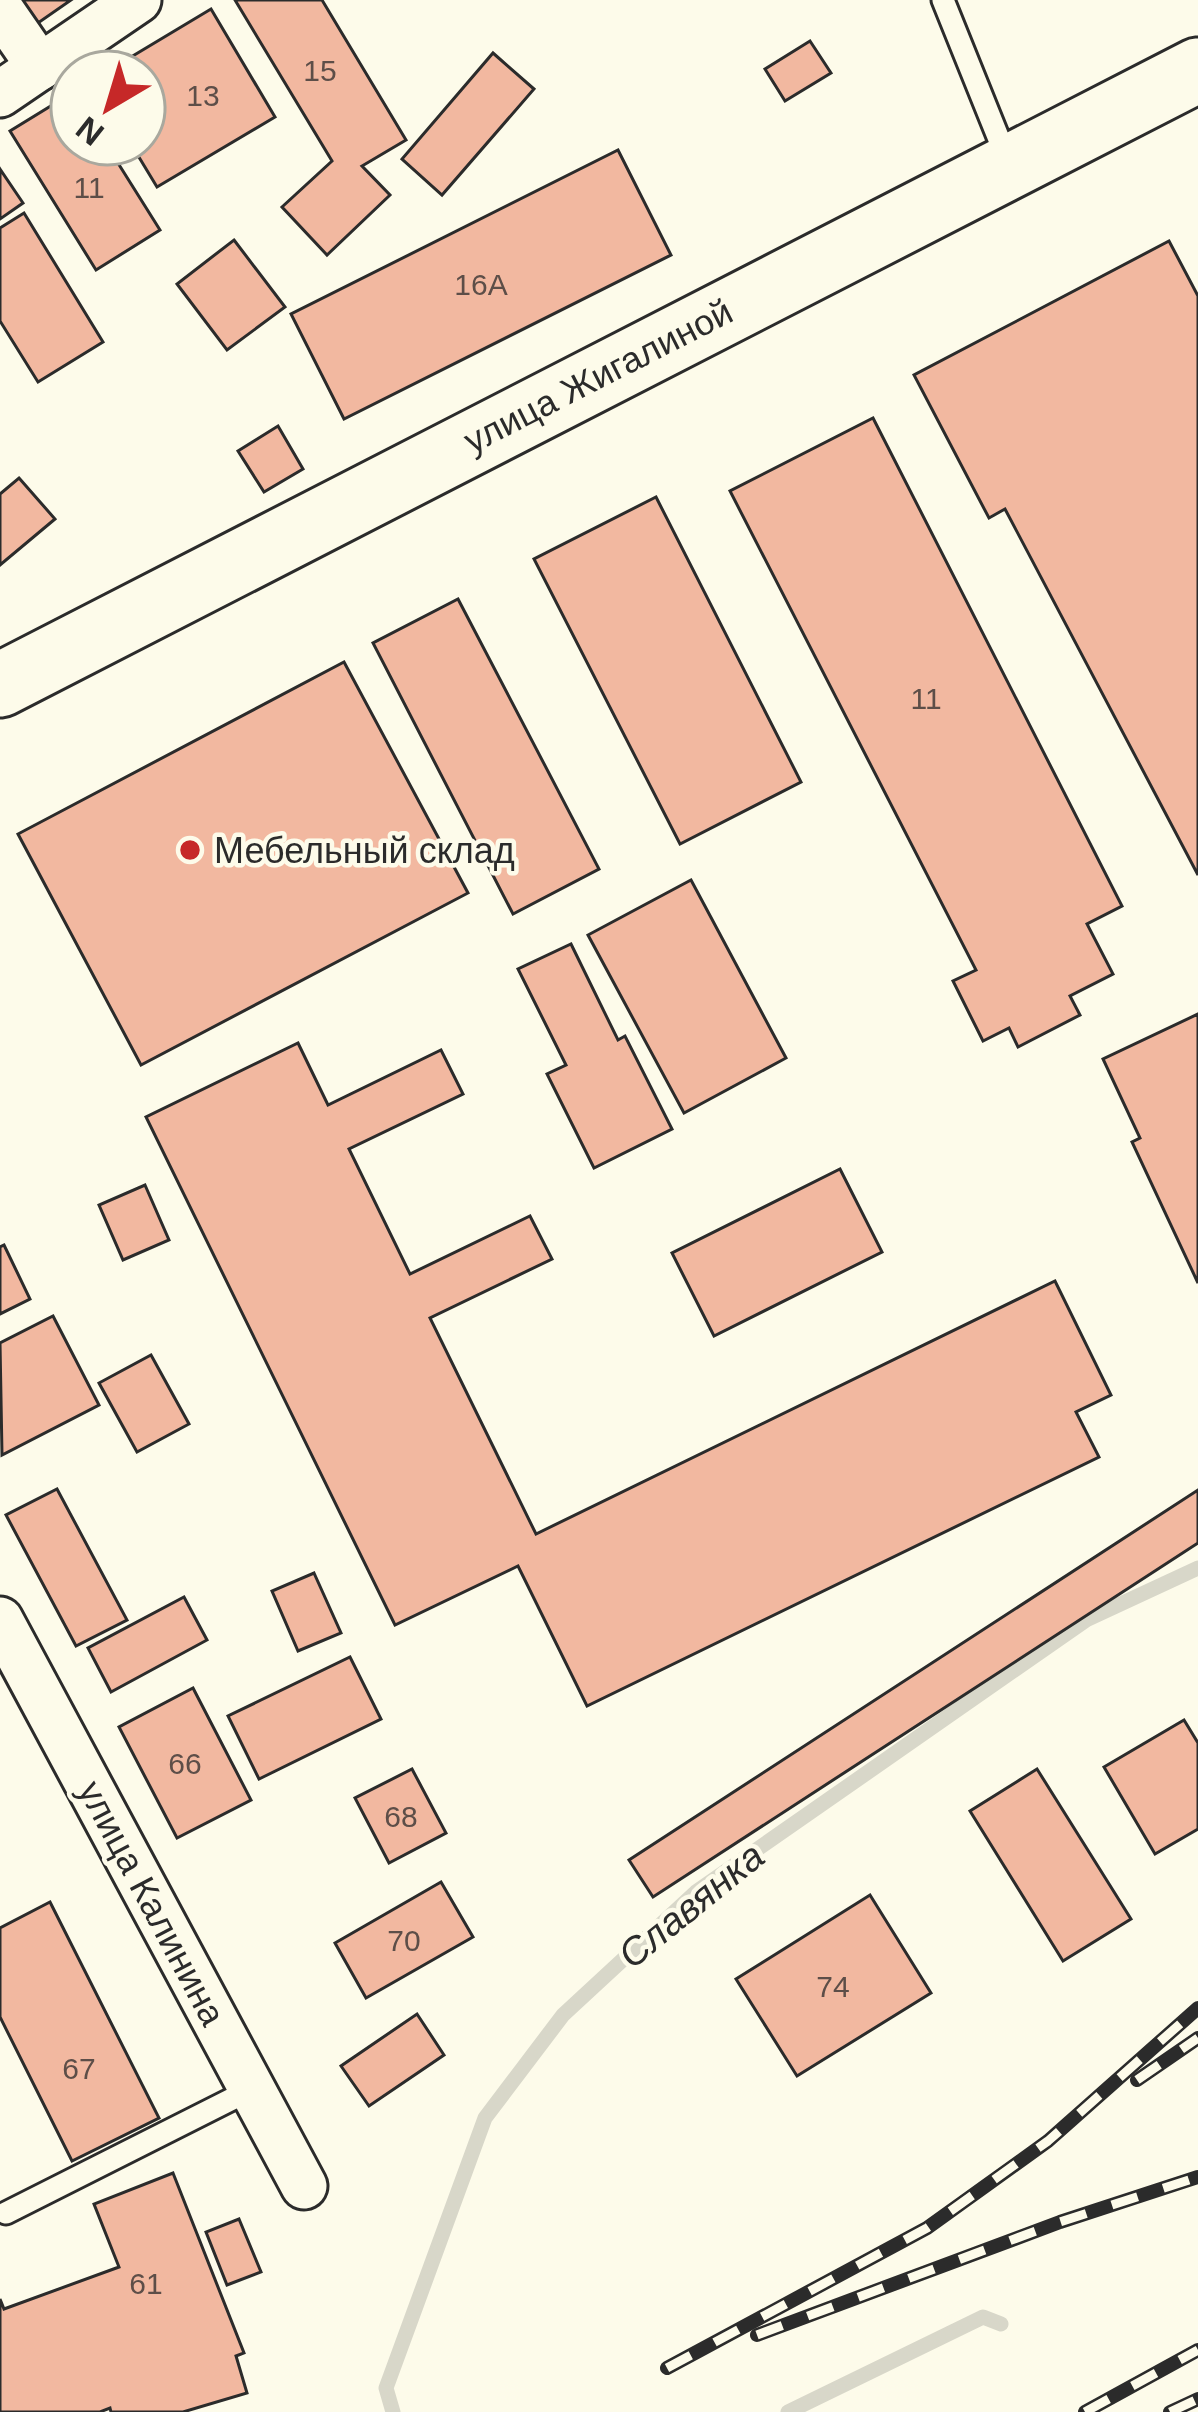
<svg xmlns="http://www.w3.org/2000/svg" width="1198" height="2412" viewBox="0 0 1198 2412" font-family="Helvetica,sans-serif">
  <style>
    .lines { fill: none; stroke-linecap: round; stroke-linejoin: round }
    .stream { stroke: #d8d7c9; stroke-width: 15 }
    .building { fill: #f2b8a0; stroke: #2b2b2b; stroke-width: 3 }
    .service-casing { stroke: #2b2b2b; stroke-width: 27 }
    .minor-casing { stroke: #2b2b2b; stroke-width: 51 }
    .secondary-casing { stroke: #2b2b2b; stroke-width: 69 }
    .service { stroke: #fdfbea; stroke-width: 21 }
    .minor { stroke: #fdfbea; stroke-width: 45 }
    .secondary { stroke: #fdfbea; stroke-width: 63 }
    .rail-casing { stroke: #2b2b2b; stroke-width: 14 }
    .rail { stroke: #fdfbea; stroke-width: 9; stroke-dasharray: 27; stroke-linecap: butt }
    .poi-dot { fill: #c62828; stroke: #fdfbea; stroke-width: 4.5 }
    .labels { text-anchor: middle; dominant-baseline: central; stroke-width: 9; stroke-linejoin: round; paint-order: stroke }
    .number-label { font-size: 30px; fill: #5d4e48 }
    .street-label { font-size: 36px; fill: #2b2b2b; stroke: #fdfbea }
    .poi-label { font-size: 36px; fill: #2b2b2b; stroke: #fdfbea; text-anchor: start }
    .water-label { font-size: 39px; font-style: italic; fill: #2b2b2b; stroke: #fdfbea }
  </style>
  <rect width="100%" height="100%" fill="#fdfbea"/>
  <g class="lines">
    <g class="stream">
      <path d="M 393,2412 L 386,2388 L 485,2118 L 563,2015 L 696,1892 L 1086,1620 L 1198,1568"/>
      <path d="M 788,2412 L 983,2317 L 1001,2324"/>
    </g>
  </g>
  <g class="building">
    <path d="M 22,0 L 71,0 L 38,23 Z"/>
    <path d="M 235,0 L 322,0 L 406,140 L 362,166 L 390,195 L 327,255 L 282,207 L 332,161 Z"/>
    <path d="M 211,9 L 275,117 L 157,187 L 131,144 L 144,144 L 144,72 L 106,72 Z"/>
    <path d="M 810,41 L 831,73 L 785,101 L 765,69 Z"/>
    <path d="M 493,53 L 534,89 L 442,195 L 402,159 Z"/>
    <path d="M 72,93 L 72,144 L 106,144 L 160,230 L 96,270 L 10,131 Z"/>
    <path d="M 618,150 L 671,255 L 344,419 L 291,314 Z"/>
    <path d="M 0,169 L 23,203 L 0,219 Z"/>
    <path d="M 24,213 L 103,342 L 38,382 L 0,321 L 0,228 Z"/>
    <path d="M 234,240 L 285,307 L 227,350 L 177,284 Z"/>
    <path d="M 1169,241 L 1198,296 L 1198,875 L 1005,509 L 989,518 L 914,375 Z"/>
    <path d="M 873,418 L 1122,906 L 1087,924 L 1113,974 L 1070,996 L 1080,1015 L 1018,1047 L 1009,1028 L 983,1041 L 953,981 L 976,970 L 730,491 Z"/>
    <path d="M 278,426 L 303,469 L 264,492 L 238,451 Z"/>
    <path d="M 19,478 L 55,519 L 0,565 L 0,494 Z"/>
    <path d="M 656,497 L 801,782 L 680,844 L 534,559 Z"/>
    <path d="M 458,599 L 599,869 L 513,914 L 373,643 Z"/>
    <path d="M 344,662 L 468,893 L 141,1065 L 18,834 Z"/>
    <path d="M 691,880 L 786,1058 L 684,1113 L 588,935 Z"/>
    <path d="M 571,944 L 618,1040 L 625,1036 L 672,1129 L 594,1168 L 547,1074 L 566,1065 L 518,969 Z"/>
    <path d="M 1198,1014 L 1198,1283 L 1132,1142 L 1140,1138 L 1103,1059 Z"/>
    <path d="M 298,1043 L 328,1105 L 441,1050 L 463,1094 L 349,1149 L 410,1274 L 530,1216 L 552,1259 L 430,1318 L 536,1534 L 1055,1281 L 1111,1395 L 1076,1412 L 1099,1457 L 587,1706 L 518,1566 L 395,1625 L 146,1117 Z"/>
    <path d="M 840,1169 L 882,1252 L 714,1336 L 672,1253 Z"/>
    <path d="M 145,1185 L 169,1240 L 123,1260 L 99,1205 Z"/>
    <path d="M 4,1245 L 30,1299 L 0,1314 L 0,1247 Z"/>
    <path d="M 53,1316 L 99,1405 L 2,1455 L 0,1343 Z"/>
    <path d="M 151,1355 L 189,1424 L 137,1452 L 99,1383 Z"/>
    <path d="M 57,1489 L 127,1620 L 76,1646 L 6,1515 Z"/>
    <path d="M 1198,1490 L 1198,1543 L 653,1897 L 629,1860 Z"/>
    <path d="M 314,1573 L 341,1633 L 298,1651 L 272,1591 Z"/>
    <path d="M 184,1597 L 207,1640 L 111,1692 L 88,1648 Z"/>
    <path d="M 350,1657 L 381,1719 L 259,1779 L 228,1716 Z"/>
    <path d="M 193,1688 L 251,1800 L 177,1838 L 119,1727 Z"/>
    <path d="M 1184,1720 L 1198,1743 L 1198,1829 L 1155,1854 L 1104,1767 Z"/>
    <path d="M 412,1769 L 446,1833 L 389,1863 L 355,1798 Z"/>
    <path d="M 1037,1769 L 1131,1919 L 1063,1961 L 970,1811 Z"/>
    <path d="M 441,1882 L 473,1937 L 366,1998 L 335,1943 Z"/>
    <path d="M 870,1895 L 931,1993 L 797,2076 L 736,1979 Z"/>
    <path d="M 50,1902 L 159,2118 L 72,2161 L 0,2017 L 0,1928 Z"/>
    <path d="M 417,2014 L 444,2055 L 369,2106 L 341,2066 Z"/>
    <path d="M 173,2173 L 244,2353 L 236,2356 L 247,2393 L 183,2412 L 111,2412 L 110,2408 L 100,2412 L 0,2412 L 0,2299 L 4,2309 L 119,2267 L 94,2204 Z"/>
    <path d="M 239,2219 L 261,2272 L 227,2285 L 206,2232 Z"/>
  </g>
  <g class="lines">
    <g class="service-casing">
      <g id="service">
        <path d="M 943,0 L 1009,164"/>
        <path d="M 6,2213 L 252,2089"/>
      </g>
    </g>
    <g class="minor-casing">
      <g id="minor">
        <path d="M 0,9 L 40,67"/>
        <path d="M 0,94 L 138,0"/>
        <path d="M 0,1620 L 304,2186"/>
      </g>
    </g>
    <g class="secondary-casing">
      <path id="secondary" d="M 0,685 L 1198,70"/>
    </g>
    <use href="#service" class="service"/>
    <use href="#minor" class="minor"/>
    <use href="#secondary" class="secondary"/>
    <g class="rail-casing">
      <g id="rail">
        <path d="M 1137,2080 L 1198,2038"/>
        <path d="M 757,2335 L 1060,2222 L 1198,2177"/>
        <path d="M 667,2368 L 927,2228 L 1048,2141 L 1198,2008"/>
        <path d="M 1085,2412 L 1198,2350"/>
        <path d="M 1170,2412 L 1198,2399"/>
      </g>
    </g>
    <use href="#rail" class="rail"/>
  </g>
  <circle class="poi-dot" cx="190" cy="850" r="12"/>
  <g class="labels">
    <g class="number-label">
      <text x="320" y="70">15</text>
      <text x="203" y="95">13</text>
      <text x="89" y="187">11</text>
      <text x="481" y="284">16А</text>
      <text x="926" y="698">11</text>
      <text x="185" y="1763">66</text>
      <text x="401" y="1816">68</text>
      <text x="404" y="1940">70</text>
      <text x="833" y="1986">74</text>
      <text x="79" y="2068">67</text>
      <text x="146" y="2283">61</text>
    </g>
    <g class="street-label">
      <text transform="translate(598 376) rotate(-27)">улица Жигалиной</text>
      <text transform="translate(152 1903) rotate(62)">улица Калинина</text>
    </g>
    <g class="poi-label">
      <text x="214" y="850">Мебельный склад</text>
    </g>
    <g class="water-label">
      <text transform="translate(691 1905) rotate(-39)">Славянка</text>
    </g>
  </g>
  <g transform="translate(108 108) rotate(218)"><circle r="57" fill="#fdfbea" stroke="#a9a89e" stroke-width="3"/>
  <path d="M0-9L21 45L0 30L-21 45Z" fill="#c62828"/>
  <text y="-18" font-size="33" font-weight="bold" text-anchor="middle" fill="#2b2b2b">N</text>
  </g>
</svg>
